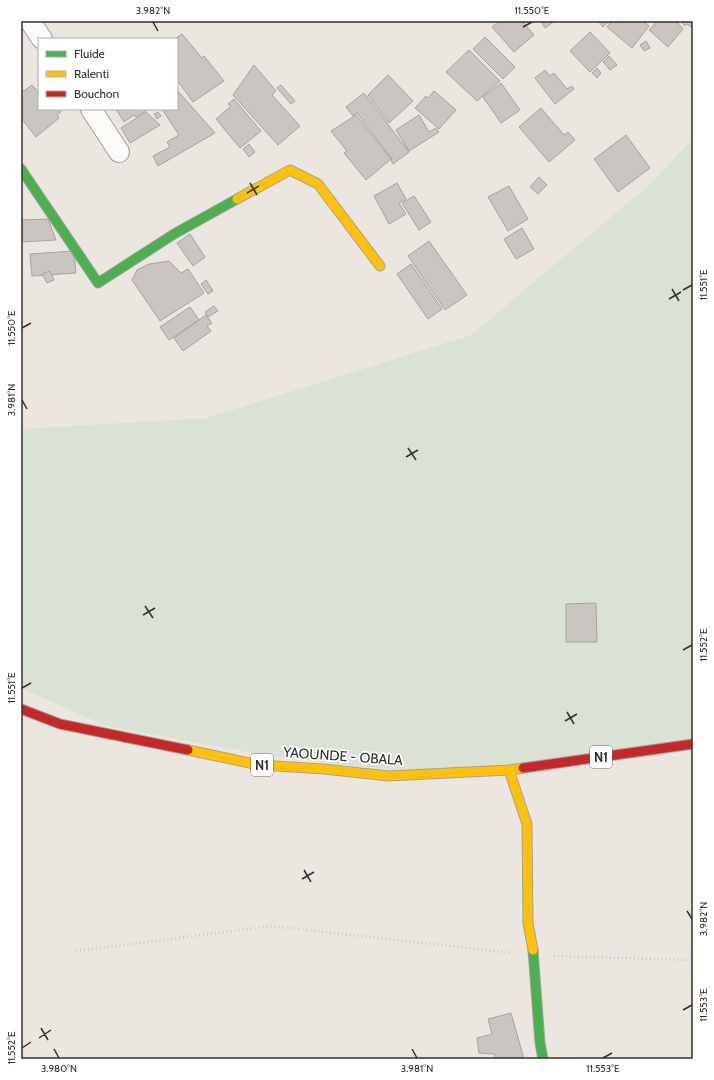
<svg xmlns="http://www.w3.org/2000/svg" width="714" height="1080" viewBox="0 0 714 1080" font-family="Cabin,sans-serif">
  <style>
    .green { fill: #d9e2d4 }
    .building { fill: #c9c5c1; stroke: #a6a29e }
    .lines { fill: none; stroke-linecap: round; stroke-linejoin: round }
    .street-casing { stroke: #a4a09c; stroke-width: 22 }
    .fast-casing { stroke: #a4a09c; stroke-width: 11 }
    .slow-casing { stroke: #a4a09c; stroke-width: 11 }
    .jam-casing { stroke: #a4a09c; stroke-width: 11 }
    .path { stroke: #cac8c6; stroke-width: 2.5; stroke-dasharray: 1 3; stroke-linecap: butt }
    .street { stroke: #fcfbfa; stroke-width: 20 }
    .fast { stroke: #4caf50; stroke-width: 9 }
    .slow { stroke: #ffc107; stroke-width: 9 }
    .jam { stroke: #c62828; stroke-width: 9 }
    .ticks { fill: none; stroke: #332f2c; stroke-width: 1.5 }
    .labels { text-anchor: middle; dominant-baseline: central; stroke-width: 3.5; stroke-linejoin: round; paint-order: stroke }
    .shield { fill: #fff; stroke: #706d6b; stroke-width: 1 }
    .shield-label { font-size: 13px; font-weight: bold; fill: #332f2c }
    .street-label { font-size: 14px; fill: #332f2c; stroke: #fff }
    .neatline { fill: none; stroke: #332f2c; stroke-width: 1.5 }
    .ticks-label { font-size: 10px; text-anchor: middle; fill: #332f2c }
  </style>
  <rect width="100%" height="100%" fill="#ece6e1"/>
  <path class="green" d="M 693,139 L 693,746 L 420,773 L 270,756 L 106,726 L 21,688 L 21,429 L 207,418 L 471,335 L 648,186 Z"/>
  <g class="building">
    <path d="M 499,21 L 522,21 L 534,35 L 514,52 L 492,27 Z"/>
    <path d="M 541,21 L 555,21 L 545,28 Z"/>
    <path d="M 598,21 L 609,21 L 603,27 Z"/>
    <path d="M 612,21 L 643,21 L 649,26 L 632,48 L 607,27 Z"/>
    <path d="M 657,21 L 676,21 L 683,29 L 668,47 L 649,30 Z"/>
    <path d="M 680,21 L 691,21 L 693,25 L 691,27 L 687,24 L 685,26 Z"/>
    <path d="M 590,32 L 610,53 L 590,72 L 570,51 Z"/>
    <path d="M 182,34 L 202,58 L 204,56 L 224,81 L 193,102 L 177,80 L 177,39 L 175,39 Z"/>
    <path d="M 485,37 L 515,67 L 503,79 L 473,49 Z"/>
    <path d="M 646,41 L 650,48 L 644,51 L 640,45 Z"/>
    <path d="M 469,50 L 500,81 L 477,101 L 446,72 Z"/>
    <path d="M 609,56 L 617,65 L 610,70 L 603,62 Z"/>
    <path d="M 254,65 L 276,91 L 272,95 L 300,126 L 278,145 L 233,95 Z"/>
    <path d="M 597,68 L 601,73 L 597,78 L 592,73 Z"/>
    <path d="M 545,70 L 550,76 L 554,73 L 567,89 L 572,86 L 574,89 L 555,104 L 535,78 Z"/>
    <path d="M 388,75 L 413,101 L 389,123 L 368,95 Z"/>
    <path d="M 501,83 L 520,110 L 501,123 L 483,97 Z"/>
    <path d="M 32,85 L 39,93 L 39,109 L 59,109 L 61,112 L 57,115 L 59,118 L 36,137 L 21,118 L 21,88 L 24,91 Z"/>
    <path d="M 281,85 L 295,101 L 291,104 L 277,88 Z"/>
    <path d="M 177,90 L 215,133 L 158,166 L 153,156 L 170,147 L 167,142 L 179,135 L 162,109 L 177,109 Z"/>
    <path d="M 434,91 L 456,110 L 439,129 L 415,108 L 426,96 L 428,98 Z"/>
    <path d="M 364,93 L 409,152 L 393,164 L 391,160 L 392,159 L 357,113 L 353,116 L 346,107 Z"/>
    <path d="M 234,99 L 261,131 L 240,148 L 216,119 L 231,106 L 228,104 Z"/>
    <path d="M 541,108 L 564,135 L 568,132 L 575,140 L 549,162 L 519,127 Z"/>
    <path d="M 116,109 L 148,109 L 136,117 L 134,115 L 124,122 Z"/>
    <path d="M 146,112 L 160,125 L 130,143 L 121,128 Z"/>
    <path d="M 158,112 L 161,116 L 157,119 L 154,114 Z"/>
    <path d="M 356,115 L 391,159 L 366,180 L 344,153 L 347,151 L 331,131 Z"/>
    <path d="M 419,115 L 429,132 L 436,128 L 439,132 L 409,151 L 396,130 Z"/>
    <path d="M 626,135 L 650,168 L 618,192 L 594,159 Z"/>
    <path d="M 249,144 L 255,152 L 249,157 L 243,149 Z"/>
    <path d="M 539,177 L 547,185 L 538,194 L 530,187 Z"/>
    <path d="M 397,183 L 406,199 L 399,203 L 406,214 L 389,224 L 374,196 Z"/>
    <path d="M 509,186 L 528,219 L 508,231 L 488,197 Z"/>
    <path d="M 414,196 L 431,222 L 419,230 L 402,203 Z"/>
    <path d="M 48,219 L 56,240 L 21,242 L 21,220 Z"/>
    <path d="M 522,228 L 534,249 L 516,259 L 504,239 Z"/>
    <path d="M 190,234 L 205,257 L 193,266 L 177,243 Z"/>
    <path d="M 429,241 L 467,295 L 445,310 L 408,256 Z"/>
    <path d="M 74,251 L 76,273 L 32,276 L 30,254 Z"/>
    <path d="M 169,261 L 181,273 L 188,269 L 204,293 L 160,321 L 132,280 L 137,270 L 149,264 Z"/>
    <path d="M 411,264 L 442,309 L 428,319 L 397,274 Z"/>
    <path d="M 50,271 L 54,280 L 47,283 L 42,274 Z"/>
    <path d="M 206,280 L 213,291 L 208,294 L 201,284 Z"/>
    <path d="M 214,306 L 218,311 L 208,317 L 205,312 Z"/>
    <path d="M 190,307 L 199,320 L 169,340 L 160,327 Z"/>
    <path d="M 206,315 L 212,323 L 207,326 L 211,331 L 183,351 L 174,338 Z"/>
    <path d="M 596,603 L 597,642 L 566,642 L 566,604 Z"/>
    <path d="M 511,1013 L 524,1059 L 496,1059 L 494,1054 L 479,1053 L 477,1038 L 492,1034 L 488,1019 Z"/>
  </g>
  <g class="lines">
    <g class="street-casing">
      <g id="street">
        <path d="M 30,21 L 42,39"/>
        <path d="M 91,109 L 119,152"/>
      </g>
    </g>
    <g class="fast-casing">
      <g id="fast">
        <path d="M 21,169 L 98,283 L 174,234 L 237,199"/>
        <path d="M 533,950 L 540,1043 L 543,1059"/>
      </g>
    </g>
    <g class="slow-casing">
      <g id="slow">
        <path d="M 237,199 L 290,170 L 318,184 L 380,266"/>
        <path d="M 188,750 L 259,765 L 324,769 L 389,776 L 509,770 L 523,768"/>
        <path d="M 509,770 L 527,824 L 528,923 L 533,950"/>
      </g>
    </g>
    <g class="jam-casing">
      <g id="jam">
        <path d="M 21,709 L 60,724 L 188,750"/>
        <path d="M 523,768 L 693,744"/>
      </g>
    </g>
    <g class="path">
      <path d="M 76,951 L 272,926 L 513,953"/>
      <path d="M 554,956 L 693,960"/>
    </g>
    <use href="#street" class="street"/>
    <use href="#fast" class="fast"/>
    <use href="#slow" class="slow"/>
    <use href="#jam" class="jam"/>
  </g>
  <path class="ticks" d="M 153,22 L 158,31M 523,27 L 532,22M 250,183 L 257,195M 247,193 L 259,186M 672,289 L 679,301M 683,290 L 692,285M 669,299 L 681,292M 22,328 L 31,323M 22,400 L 27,409M 408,448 L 416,460M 406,457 L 418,450M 145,606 L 153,618M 143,615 L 155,608M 683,650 L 692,645M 22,688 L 31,683M 567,712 L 574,724M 565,721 L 577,714M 304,870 L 311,882M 302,879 L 314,872M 687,911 L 692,919M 683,1010 L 692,1005M 41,1028 L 48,1040M 39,1038 L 51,1030M 22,1048 L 31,1042M 54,1049 L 59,1058M 412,1049 L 417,1058M 603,1058 L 612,1053"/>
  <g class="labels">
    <g class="shield">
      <rect x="590" y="746" width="22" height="22" rx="3"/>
      <rect x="251" y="754" width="22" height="22" rx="3"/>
    </g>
    <g class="shield-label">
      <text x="601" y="757">N1</text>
      <text x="262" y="765">N1</text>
    </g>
    <g class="street-label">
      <text transform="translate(343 756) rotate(4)">YAOUNDE - OBALA</text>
    </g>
  </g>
  <rect width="714" height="1080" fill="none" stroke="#ffffff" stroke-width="44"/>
  <rect x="38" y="38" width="140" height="72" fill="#ffffff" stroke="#adacab"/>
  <rect x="46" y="51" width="20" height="6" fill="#4caf50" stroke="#adacab"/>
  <text x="74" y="58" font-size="12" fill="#332f2c">Fluide</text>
  <rect x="46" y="71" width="20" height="6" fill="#ffc107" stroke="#adacab"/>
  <text x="74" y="78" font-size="12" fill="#332f2c">Ralenti</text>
  <rect x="46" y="91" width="20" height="6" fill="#c62828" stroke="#adacab"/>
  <text x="74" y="98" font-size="12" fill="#332f2c">Bouchon</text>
  <rect x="22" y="22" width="670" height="1036" class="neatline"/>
  <g class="ticks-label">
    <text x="153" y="14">3.982°N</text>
    <text x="532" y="14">11.550°E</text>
    <text transform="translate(703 285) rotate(-90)" y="4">11.551°E</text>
    <text transform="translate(11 328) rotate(-90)" y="4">11.550°E</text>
    <text transform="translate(11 400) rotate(-90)" y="4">3.981°N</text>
    <text transform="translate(703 645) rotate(-90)" y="4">11.552°E</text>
    <text transform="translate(11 688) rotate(-90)" y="4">11.551°E</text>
    <text transform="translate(703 919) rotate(-90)" y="4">3.982°N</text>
    <text transform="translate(703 1005) rotate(-90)" y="4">11.553°E</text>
    <text transform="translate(11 1048) rotate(-90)" y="4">11.552°E</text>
    <text x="59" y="1072">3.980°N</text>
    <text x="417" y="1072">3.981°N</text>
    <text x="603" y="1072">11.553°E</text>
  </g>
</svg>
